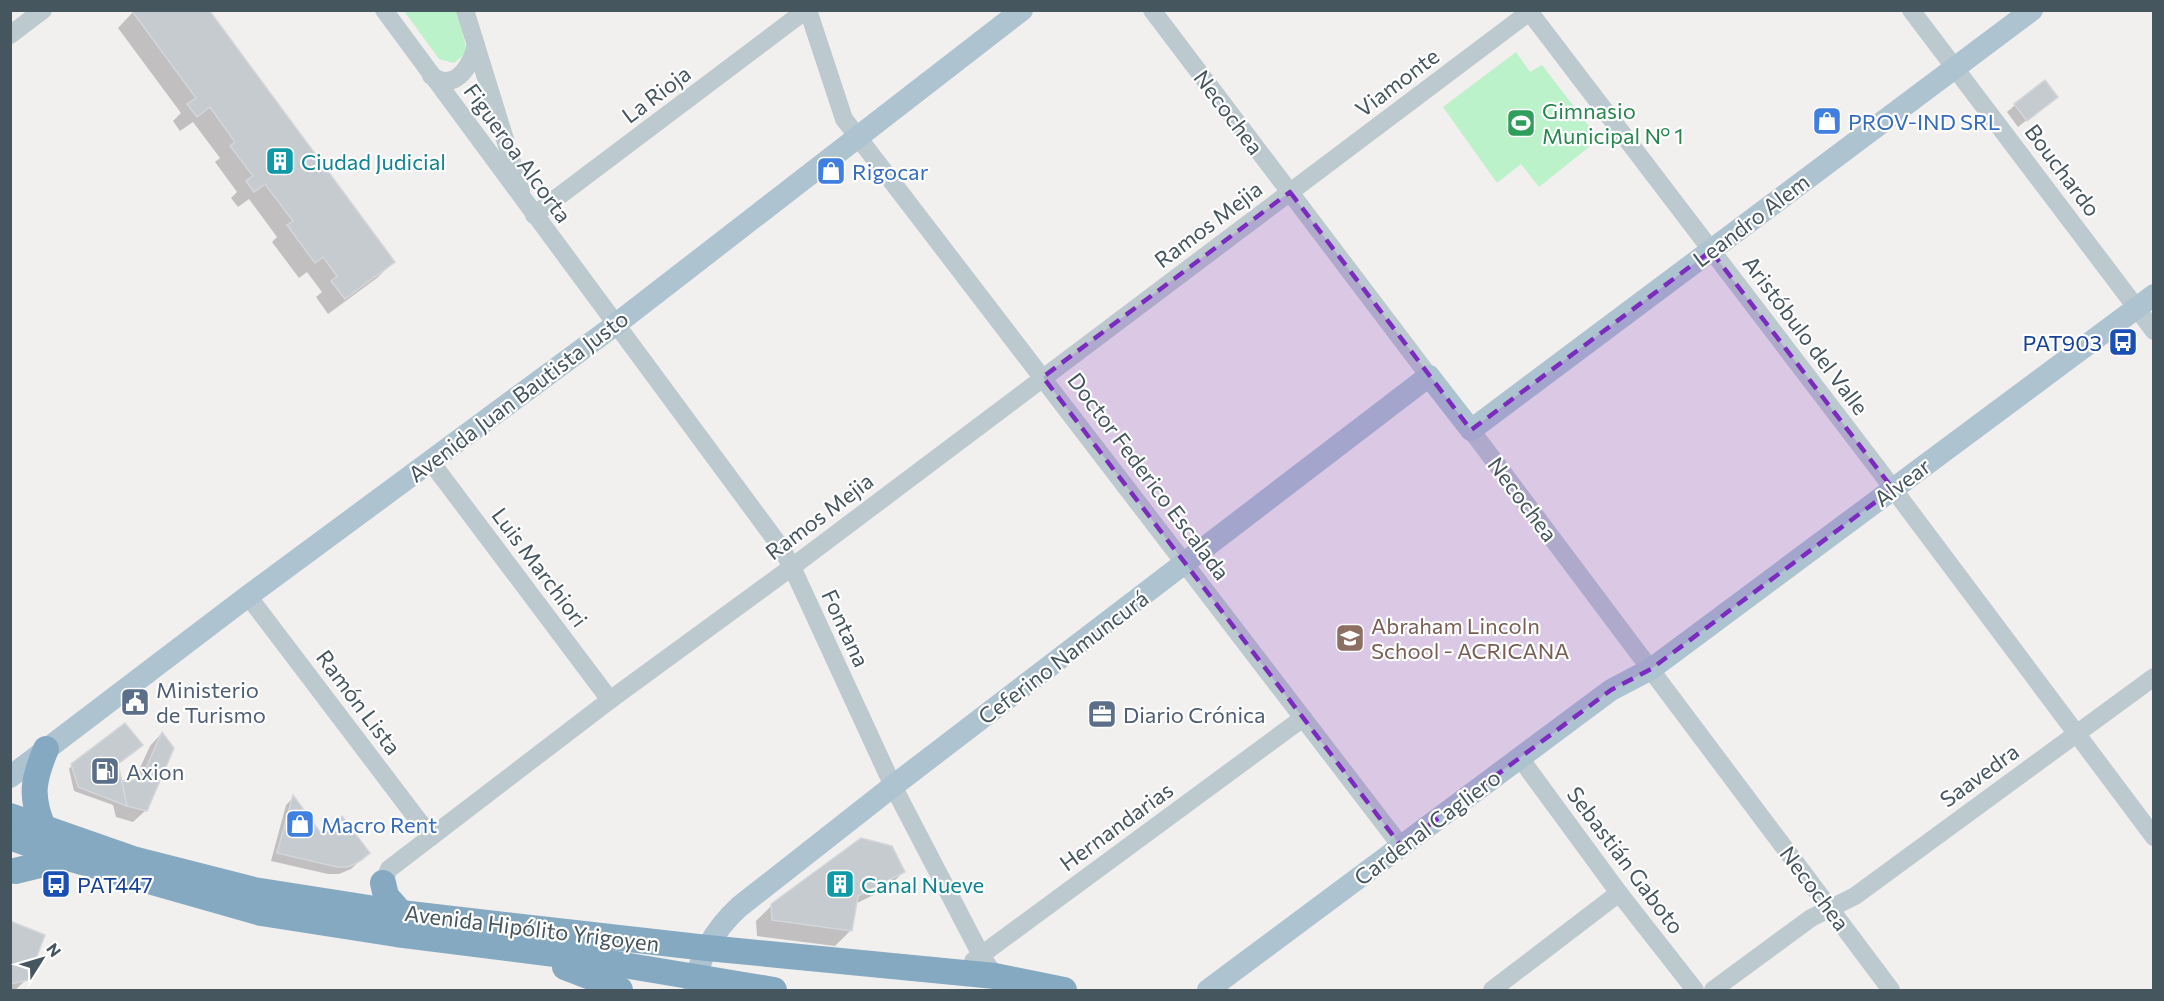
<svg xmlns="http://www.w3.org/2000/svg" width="2164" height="1001" viewBox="0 0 2164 1001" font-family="Commissioner,sans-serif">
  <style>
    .green { fill: #bbf2c9 }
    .shadow { fill: #0003 }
    .building { fill: #c6cbcf; stroke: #d3d6db; stroke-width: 1.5 }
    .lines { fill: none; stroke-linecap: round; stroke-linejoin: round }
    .minor { stroke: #bcc9cf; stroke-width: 18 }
    .major { stroke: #adc3d0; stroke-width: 22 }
    .highway { stroke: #84a9c1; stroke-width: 26 }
    .marked { fill: #7b2cbf; fill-opacity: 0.2; stroke: #7b2cbf; stroke-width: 4.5; stroke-dasharray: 12 8; stroke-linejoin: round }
    .labels { text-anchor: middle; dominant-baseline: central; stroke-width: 4.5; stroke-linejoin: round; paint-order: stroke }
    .street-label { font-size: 22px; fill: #46565e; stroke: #fff }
    .leisure-label { font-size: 22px; fill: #27864d; stroke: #fff; text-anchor: start }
    .shop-label { font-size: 22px; fill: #366cbe; stroke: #fff; text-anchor: start }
    .culture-label { font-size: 22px; fill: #0d838f; stroke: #fff; text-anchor: start }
    .transit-label { font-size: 22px; fill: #164399; stroke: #fff; text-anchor: end }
    .education-label { font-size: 22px; fill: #785e54; stroke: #fff; text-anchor: start }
    .service-label { font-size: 22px; fill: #4e5e75; stroke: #fff; text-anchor: start }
  </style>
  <rect width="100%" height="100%" fill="#f2efef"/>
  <g class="green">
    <path d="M 404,11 L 457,11 L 467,52 L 454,63 L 439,59 Z"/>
    <path d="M 1516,52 L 1530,72 L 1542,65 L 1599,139 L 1539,187 L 1521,164 L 1497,183 L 1443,107 Z"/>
  </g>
  <g class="shadow">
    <path d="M 135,10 L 207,10 L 393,262 L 377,278 L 328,314 L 316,297 L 322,292 L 307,272 L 299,278 L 272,242 L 277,237 L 249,199 L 238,207 L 231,198 L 237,192 L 215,162 L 220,158 L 193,122 L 180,131 L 173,121 L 181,113 L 118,28 Z"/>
    <path d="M 2056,97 L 2018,127 L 2007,112 L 2015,105 Z"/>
    <path d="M 161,734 L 172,748 L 145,811 L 133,822 L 116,817 L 113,805 L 74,791 L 69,769 L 72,765 L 116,764 L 121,784 L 134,781 L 150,746 Z"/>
    <path d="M 293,798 L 320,834 L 368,853 L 351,869 L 339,874 L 328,874 L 271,861 L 286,805 Z"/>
    <path d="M 903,872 L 888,888 L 855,904 L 851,930 L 835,946 L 757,936 L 756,921 L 772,905 Z"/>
    <path d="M 10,923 L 27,979 L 15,990 L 10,990 Z"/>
  </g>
  <g class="building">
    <path d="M 209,10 L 395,262 L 345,299 L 331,281 L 337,276 L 323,257 L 315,263 L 287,225 L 293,221 L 265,184 L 254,192 L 246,181 L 253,176 L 230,146 L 235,142 L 210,107 L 197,117 L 187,104 L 196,98 L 132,11 Z"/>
    <path d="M 2045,80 L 2058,97 L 2027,121 L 2014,104 Z"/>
    <path d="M 125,723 L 143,745 L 118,764 L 127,806 L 78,787 L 71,764 Z"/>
    <path d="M 162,732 L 174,748 L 147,811 L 127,806 L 122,781 L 141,779 Z"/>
    <path d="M 293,795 L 320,832 L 342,816 L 370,853 L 360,861 L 348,867 L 337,867 L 277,853 Z"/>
    <path d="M 861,838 L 892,846 L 905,872 L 858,896 L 852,931 L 772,920 L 771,904 Z"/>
    <path d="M 10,921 L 45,935 L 28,980 L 10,984 Z"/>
  </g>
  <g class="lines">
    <g class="minor">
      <path d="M 384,10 L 780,546 L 792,567 L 893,786 L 981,955 L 995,976"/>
      <path d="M 465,10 L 521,191"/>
      <path d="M 808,10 L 844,119 L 1401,846"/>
      <path d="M 1152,10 L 1429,376"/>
      <path d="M 1528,10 L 1876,466 L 2154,837"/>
      <path d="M 1911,10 L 2154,331"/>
      <path d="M 10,35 L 43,10"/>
      <path d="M 431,76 C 436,78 441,81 446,81 C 463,81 473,58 476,45"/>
      <path d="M 534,215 L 806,10"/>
      <path d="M 1471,430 L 1891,990"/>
      <path d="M 431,462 L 610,700"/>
      <path d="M 248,596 L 431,837"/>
      <path d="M 1520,758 L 1619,893 L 1695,990"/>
      <path d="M 383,883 L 389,869 L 610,700 L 792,567 L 1532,10"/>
      <path d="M 973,961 L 1303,718"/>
      <path d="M 1492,990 L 1619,893"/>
      <path d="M 1713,990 L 1811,918 L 1855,896 L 2154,677"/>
    </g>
    <g class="major">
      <path d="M 10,777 L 248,596 L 615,325 L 1022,10"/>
      <path d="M 694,990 C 698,958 715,929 739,907 L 893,786 L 1429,376 L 1471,430 L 2032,10"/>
      <path d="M 1208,990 L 1611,690 L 1651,669 L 2154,295"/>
    </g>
    <g class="highway">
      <path d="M 10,816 L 133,859 L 254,890 L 401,913 L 707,948 L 995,976 L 1064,990"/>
      <path d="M 43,827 C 30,796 33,780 46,749"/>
      <path d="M 10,837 L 68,858 L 261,913 L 396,934 L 563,955 L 774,990"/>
      <path d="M 15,871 L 68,858"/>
      <path d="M 383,883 L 386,896 L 401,913"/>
      <path d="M 565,967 L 604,982 L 620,990"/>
    </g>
  </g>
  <path class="marked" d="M 1290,192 L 1471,430 L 1711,251 L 1893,489 L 1651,669 L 1611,690 L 1401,846 L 1043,377 Z"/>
  <defs>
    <g id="shop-square" transform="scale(1.5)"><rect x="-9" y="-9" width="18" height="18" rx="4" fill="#3f7fe0" stroke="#fff"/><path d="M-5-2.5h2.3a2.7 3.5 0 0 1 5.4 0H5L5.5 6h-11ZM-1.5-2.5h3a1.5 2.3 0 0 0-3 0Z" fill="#fff"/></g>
    <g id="stadium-square" transform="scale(1.5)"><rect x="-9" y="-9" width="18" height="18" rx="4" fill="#2e9e5b" stroke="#fff"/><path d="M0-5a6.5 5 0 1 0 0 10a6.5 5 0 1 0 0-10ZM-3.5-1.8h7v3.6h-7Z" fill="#fff"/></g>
    <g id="building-square" transform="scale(1.5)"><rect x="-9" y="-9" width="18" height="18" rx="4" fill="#0f9aa8" stroke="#fff"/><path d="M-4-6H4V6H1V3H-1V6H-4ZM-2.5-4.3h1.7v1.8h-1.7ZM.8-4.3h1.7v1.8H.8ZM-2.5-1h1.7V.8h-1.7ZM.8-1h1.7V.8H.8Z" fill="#fff"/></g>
    <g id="bus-square" transform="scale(1.5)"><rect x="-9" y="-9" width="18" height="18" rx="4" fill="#1a4fb4" stroke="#fff"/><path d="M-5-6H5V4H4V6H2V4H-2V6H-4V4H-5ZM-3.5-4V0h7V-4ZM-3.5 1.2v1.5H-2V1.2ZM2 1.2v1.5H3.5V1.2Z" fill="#fff"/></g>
    <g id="school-square" transform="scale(1.5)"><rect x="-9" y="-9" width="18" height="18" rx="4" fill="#8d6e63" stroke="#fff"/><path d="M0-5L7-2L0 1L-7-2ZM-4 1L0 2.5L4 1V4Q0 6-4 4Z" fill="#fff"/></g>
    <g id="civic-square" transform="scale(1.5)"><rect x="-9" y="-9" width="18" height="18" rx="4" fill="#5c6f8a" stroke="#fff"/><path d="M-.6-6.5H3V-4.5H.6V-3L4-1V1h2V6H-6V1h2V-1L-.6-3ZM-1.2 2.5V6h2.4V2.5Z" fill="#fff"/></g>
    <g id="office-square" transform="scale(1.5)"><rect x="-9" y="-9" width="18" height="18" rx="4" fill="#5c6f8a" stroke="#fff"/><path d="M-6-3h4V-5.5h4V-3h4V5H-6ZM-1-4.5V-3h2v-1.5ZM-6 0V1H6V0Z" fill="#fff"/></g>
    <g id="fuel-square" transform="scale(1.5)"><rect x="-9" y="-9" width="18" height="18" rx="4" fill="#5c6f8a" stroke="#fff"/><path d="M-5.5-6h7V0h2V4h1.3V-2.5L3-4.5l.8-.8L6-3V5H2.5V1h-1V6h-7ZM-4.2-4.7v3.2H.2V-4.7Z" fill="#fff"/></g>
  </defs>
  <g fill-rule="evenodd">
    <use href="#shop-square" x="1827" y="121"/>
    <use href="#stadium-square" x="1521" y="123"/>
    <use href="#building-square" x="280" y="161"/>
    <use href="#shop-square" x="831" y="171"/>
    <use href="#bus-square" x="2123" y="342"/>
    <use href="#school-square" x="1350" y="638"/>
    <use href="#civic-square" x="135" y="702"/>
    <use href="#office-square" x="1102" y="714"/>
    <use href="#fuel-square" x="105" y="771"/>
    <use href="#shop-square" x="300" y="824"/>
    <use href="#bus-square" x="56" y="884"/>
    <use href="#building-square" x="840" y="884"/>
  </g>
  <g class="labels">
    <g class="street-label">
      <text transform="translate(1397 82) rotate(-37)">Viamonte</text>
      <text transform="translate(656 94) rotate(-37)">La Rioja</text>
      <text transform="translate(1229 112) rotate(53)">Necochea</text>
      <text transform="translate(518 153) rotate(54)">Figueroa Alcorta</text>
      <text transform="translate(2063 170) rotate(53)">Bouchardo</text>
      <text transform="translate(1751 220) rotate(-37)">Leandro Alem</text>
      <text transform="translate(1208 224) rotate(-37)">Ramos Mejia</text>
      <text transform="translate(1806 335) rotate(53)">Aristóbulo del Valle</text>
      <text transform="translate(518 396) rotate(-37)">Avenida Juan Bautista Justo</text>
      <text transform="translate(1149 476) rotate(53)">Doctor Federico Escalada</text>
      <text transform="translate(1902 482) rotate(-37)">Alvear</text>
      <text transform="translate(1523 499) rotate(53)">Necochea</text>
      <text transform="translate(819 516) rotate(-37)">Ramos Mejia</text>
      <text transform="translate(540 567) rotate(53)">Luis Marchiori</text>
      <text transform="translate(846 628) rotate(65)">Fontana</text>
      <text transform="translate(1063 657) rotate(-37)">Ceferino Namuncurá</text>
      <text transform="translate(359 702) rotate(53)">Ramón Lista</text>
      <text transform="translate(1979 775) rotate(-36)">Saavedra</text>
      <text transform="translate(1116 826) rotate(-36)">Hernandarias</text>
      <text transform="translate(1427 827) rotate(-37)">Cardenal Cagliero</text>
      <text transform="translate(1626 860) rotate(53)">Sebastián Gaboto</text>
      <text transform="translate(1815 888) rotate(53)">Necochea</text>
      <text transform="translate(532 928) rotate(7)">Avenida Hipólito Yrigoyen</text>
    </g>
    <g class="leisure-label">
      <text x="1542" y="110">Gimnasio<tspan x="1542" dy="25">Municipal Nº 1</tspan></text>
    </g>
    <g class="shop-label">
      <text x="1848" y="121">PROV-IND SRL</text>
      <text x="852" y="171">Rigocar</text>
      <text x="321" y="824">Macro Rent</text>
    </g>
    <g class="culture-label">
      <text x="301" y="161">Ciudad Judicial</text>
      <text x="861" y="884">Canal Nueve</text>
    </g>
    <g class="transit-label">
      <text x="2102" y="342">PAT903</text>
      <text x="77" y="884" text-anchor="start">PAT447</text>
    </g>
    <g class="education-label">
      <text x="1371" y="625">Abraham Lincoln<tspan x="1371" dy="25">School - ACRICANA</tspan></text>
    </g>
    <g class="service-label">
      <text x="156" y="689">Ministerio<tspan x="156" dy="25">de Turismo</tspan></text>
      <text x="1123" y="714">Diario Crónica</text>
      <text x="126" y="771">Axion</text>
    </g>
  </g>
  <rect width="2164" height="1001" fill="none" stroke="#46565e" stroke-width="24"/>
  <g transform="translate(42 959) rotate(53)" stroke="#ffffff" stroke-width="4.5" paint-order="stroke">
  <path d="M0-4.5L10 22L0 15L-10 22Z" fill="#46565e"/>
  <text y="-9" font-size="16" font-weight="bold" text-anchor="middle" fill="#46565e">N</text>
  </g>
</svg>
